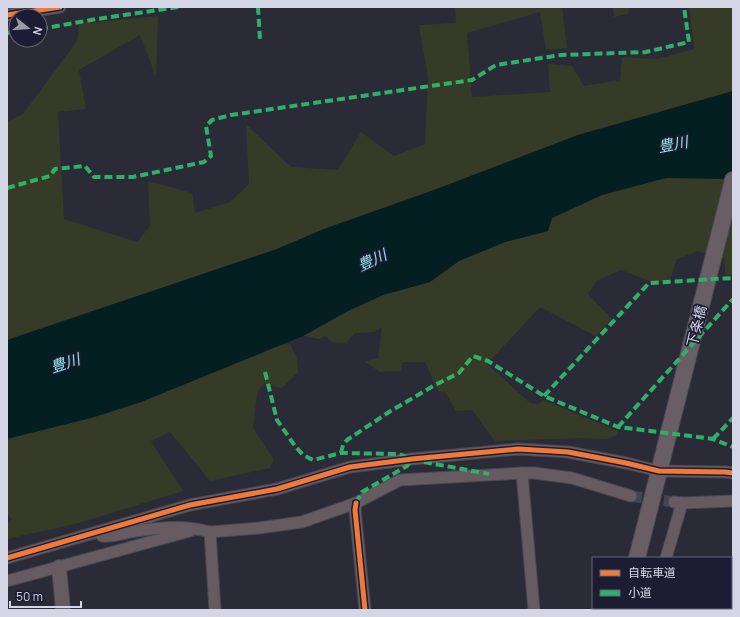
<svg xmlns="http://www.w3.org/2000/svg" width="740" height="617" viewBox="0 0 740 617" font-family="Manrope,'Noto Sans JP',sans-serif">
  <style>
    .green { fill: #363b27 }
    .water { fill: #041f21 }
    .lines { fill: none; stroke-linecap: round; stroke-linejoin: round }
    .minor-tunnel { stroke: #444551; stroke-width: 11; stroke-dasharray: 11 5.5; stroke-linecap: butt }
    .minor-casing { stroke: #464752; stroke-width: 13 }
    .tertiary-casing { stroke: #464752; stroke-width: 16 }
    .secondary-casing { stroke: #464752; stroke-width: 18 }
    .minor { stroke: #665b61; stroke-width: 11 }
    .tertiary { stroke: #665b61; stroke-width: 14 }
    .secondary { stroke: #695e65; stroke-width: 16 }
    .quiet { stroke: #2db169; stroke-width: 4; stroke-dasharray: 8 4; stroke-linecap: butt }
    .cycleway-casing { stroke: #1c1c32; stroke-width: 8 }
    .cycleway { stroke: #f17a3a; stroke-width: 5 }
    .labels { text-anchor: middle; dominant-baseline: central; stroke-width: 3.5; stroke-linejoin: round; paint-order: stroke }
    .street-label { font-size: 14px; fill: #d5d6e5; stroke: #1c1c32 }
    .water-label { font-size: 15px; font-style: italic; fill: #93e2e6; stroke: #1c1c32 }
  </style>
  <rect width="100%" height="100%" fill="#2a2b37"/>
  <g class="green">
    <path d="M 455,7 L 562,7 L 567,48 L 546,50 L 540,12 L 467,33 L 472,97 L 550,92 L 548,64 L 572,66 L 584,86 L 620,80 L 622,57 L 657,59 L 694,49 L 689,7 L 733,7 L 733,91 L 578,135 L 434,190 L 324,229 L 277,249 L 7,340 L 7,122 L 23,114 L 77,41 L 79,24 L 158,16 L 156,77 L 140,35 L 79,70 L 86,109 L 58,112 L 64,219 L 137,242 L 150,226 L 148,181 L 192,193 L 195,213 L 230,202 L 249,184 L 246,124 L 291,167 L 338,170 L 361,132 L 394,156 L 425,144 L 428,77 L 419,25 L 456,23 Z"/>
    <path d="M 613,7 L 629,7 L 628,14 L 614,17 Z"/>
    <path d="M 666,178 L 733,179 L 733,275 L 725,275 L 725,259 L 697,251 L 676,260 L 670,281 L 652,282 L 621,270 L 596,281 L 588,294 L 612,319 L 596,336 L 540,307 L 487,364 L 530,403 L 538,404 L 543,400 L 618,431 L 617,435 L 606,439 L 580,438 L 495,441 L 472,410 L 456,411 L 445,392 L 438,391 L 425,362 L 402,362 L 401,371 L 380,372 L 365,362 L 378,358 L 382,327 L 374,332 L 355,333 L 346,343 L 332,342 L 325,336 L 319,339 L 303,336 L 348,311 L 383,295 L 430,282 L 459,261 L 505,242 L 548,231 L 552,218 L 602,195 Z"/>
    <path d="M 290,344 L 297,358 L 298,372 L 282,388 L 263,384 L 257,393 L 253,428 L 274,460 L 270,468 L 210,481 L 170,432 L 151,441 L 183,491 L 79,523 L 7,539 L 7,524 L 12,519 L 7,514 L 7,439 L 91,418 L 141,402 L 280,345 Z"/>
  </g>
  <path class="water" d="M 733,91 L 733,179 L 666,178 L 602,195 L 552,218 L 548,231 L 505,242 L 459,261 L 430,282 L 383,295 L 348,311 L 303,336 L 141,402 L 91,418 L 7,439 L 7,340 L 277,249 L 324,229 L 434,190 L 578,135 Z"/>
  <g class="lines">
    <path class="minor-tunnel" d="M 631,496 L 674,502"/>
    <g class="minor-casing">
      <g id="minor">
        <path d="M 7,15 L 60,7"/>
        <path d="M 522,473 L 534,473 L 572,478 L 631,496"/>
        <path d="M 674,502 L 682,503 L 733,501"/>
        <path d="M 356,503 L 355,510 L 365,610"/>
        <path d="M 210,532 L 259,528 L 302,522 L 356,503 L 400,480 L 522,473 L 534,610"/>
        <path d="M 102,536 C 111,537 121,534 130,532 C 157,528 183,524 210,532 L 215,610"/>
        <path d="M 7,558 L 190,505 L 277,489 L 350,467 L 412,459 L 518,449 L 568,452 L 626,463 L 659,471 L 725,472 L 733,473"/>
        <path d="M 666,558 L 682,503"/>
        <path d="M 7,581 L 190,531"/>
        <path d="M 650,610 L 650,608"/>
      </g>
    </g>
    <g class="tertiary-casing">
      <path id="tertiary" d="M 59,567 L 63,610"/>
    </g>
    <g class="secondary-casing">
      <g id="secondary">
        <path d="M 637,558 L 733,180"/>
        <path d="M 624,610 L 624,608"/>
      </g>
    </g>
    <use href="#minor" class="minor"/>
    <use href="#tertiary" class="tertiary"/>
    <use href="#secondary" class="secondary"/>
    <g class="quiet">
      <path d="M 258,7 L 260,40"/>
      <path d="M 40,29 L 97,19 L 179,7"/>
      <path d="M 7,33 L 16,32"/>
      <path d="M 7,188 L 50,176 L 55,169 L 85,166 L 94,177 L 133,177 L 204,162 L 211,156 L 206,126 L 212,120 L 231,115 L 472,80 L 496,65 L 561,55 L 646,52 L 689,42 L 684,7"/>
      <path d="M 265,372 L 277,420 L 295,446 L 303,455 L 313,460 L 341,453 L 399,454 L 409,458"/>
      <path d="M 544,396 L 649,283 L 733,278"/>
      <path d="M 618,427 L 733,299"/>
      <path d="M 713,439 L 733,418"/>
      <path d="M 341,453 L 343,445 L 347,440 L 389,412 L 435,385 L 459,373 L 473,356 L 488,361 L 544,396 L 618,427 L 713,439 L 733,447"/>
      <path d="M 424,462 L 489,474"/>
      <path d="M 356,503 L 362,492 L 407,466 L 412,459"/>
    </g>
    <g class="cycleway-casing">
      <g id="cycleway">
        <path d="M 7,15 L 60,7"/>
        <path d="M 356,503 L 355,510 L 365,610"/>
        <path d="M 7,558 L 190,505 L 277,489 L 350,467 L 412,459 L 518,449 L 568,452 L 626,463 L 659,471 L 725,472 L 733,473"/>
      </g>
    </g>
    <use href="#cycleway" class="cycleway"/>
  </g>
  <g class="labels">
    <g class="street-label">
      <text transform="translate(696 326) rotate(-76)">下条橋</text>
    </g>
    <g class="water-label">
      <text transform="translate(673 144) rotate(-11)">豊川</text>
      <text transform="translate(372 260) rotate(-25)">豊川</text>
      <text transform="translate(65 363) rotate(-18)">豊川</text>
    </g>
  </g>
  <rect width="740" height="617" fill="none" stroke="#d5d6e5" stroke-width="16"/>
  <rect x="592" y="557" width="140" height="52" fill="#1c1c32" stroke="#66667a"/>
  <rect x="600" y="570" width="20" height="6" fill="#f17a3a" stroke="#66667a"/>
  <text x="628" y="577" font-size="12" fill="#d5d6e5">自転車道</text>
  <rect x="600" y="590" width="20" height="6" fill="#2db169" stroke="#66667a"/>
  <text x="628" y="597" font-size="12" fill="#d5d6e5">小道</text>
  <g transform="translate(28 28) rotate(107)"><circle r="19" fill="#1c1c32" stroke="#66667a"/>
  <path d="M0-3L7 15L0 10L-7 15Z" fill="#999aa8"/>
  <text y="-6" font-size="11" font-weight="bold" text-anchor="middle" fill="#d5d6e5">N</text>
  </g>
  <path d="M10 601v6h71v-6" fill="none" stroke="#d5d6e5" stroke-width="2"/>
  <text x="16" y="601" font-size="12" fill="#d5d6e5" stroke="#1c1c32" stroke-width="3" paint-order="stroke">50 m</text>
</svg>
